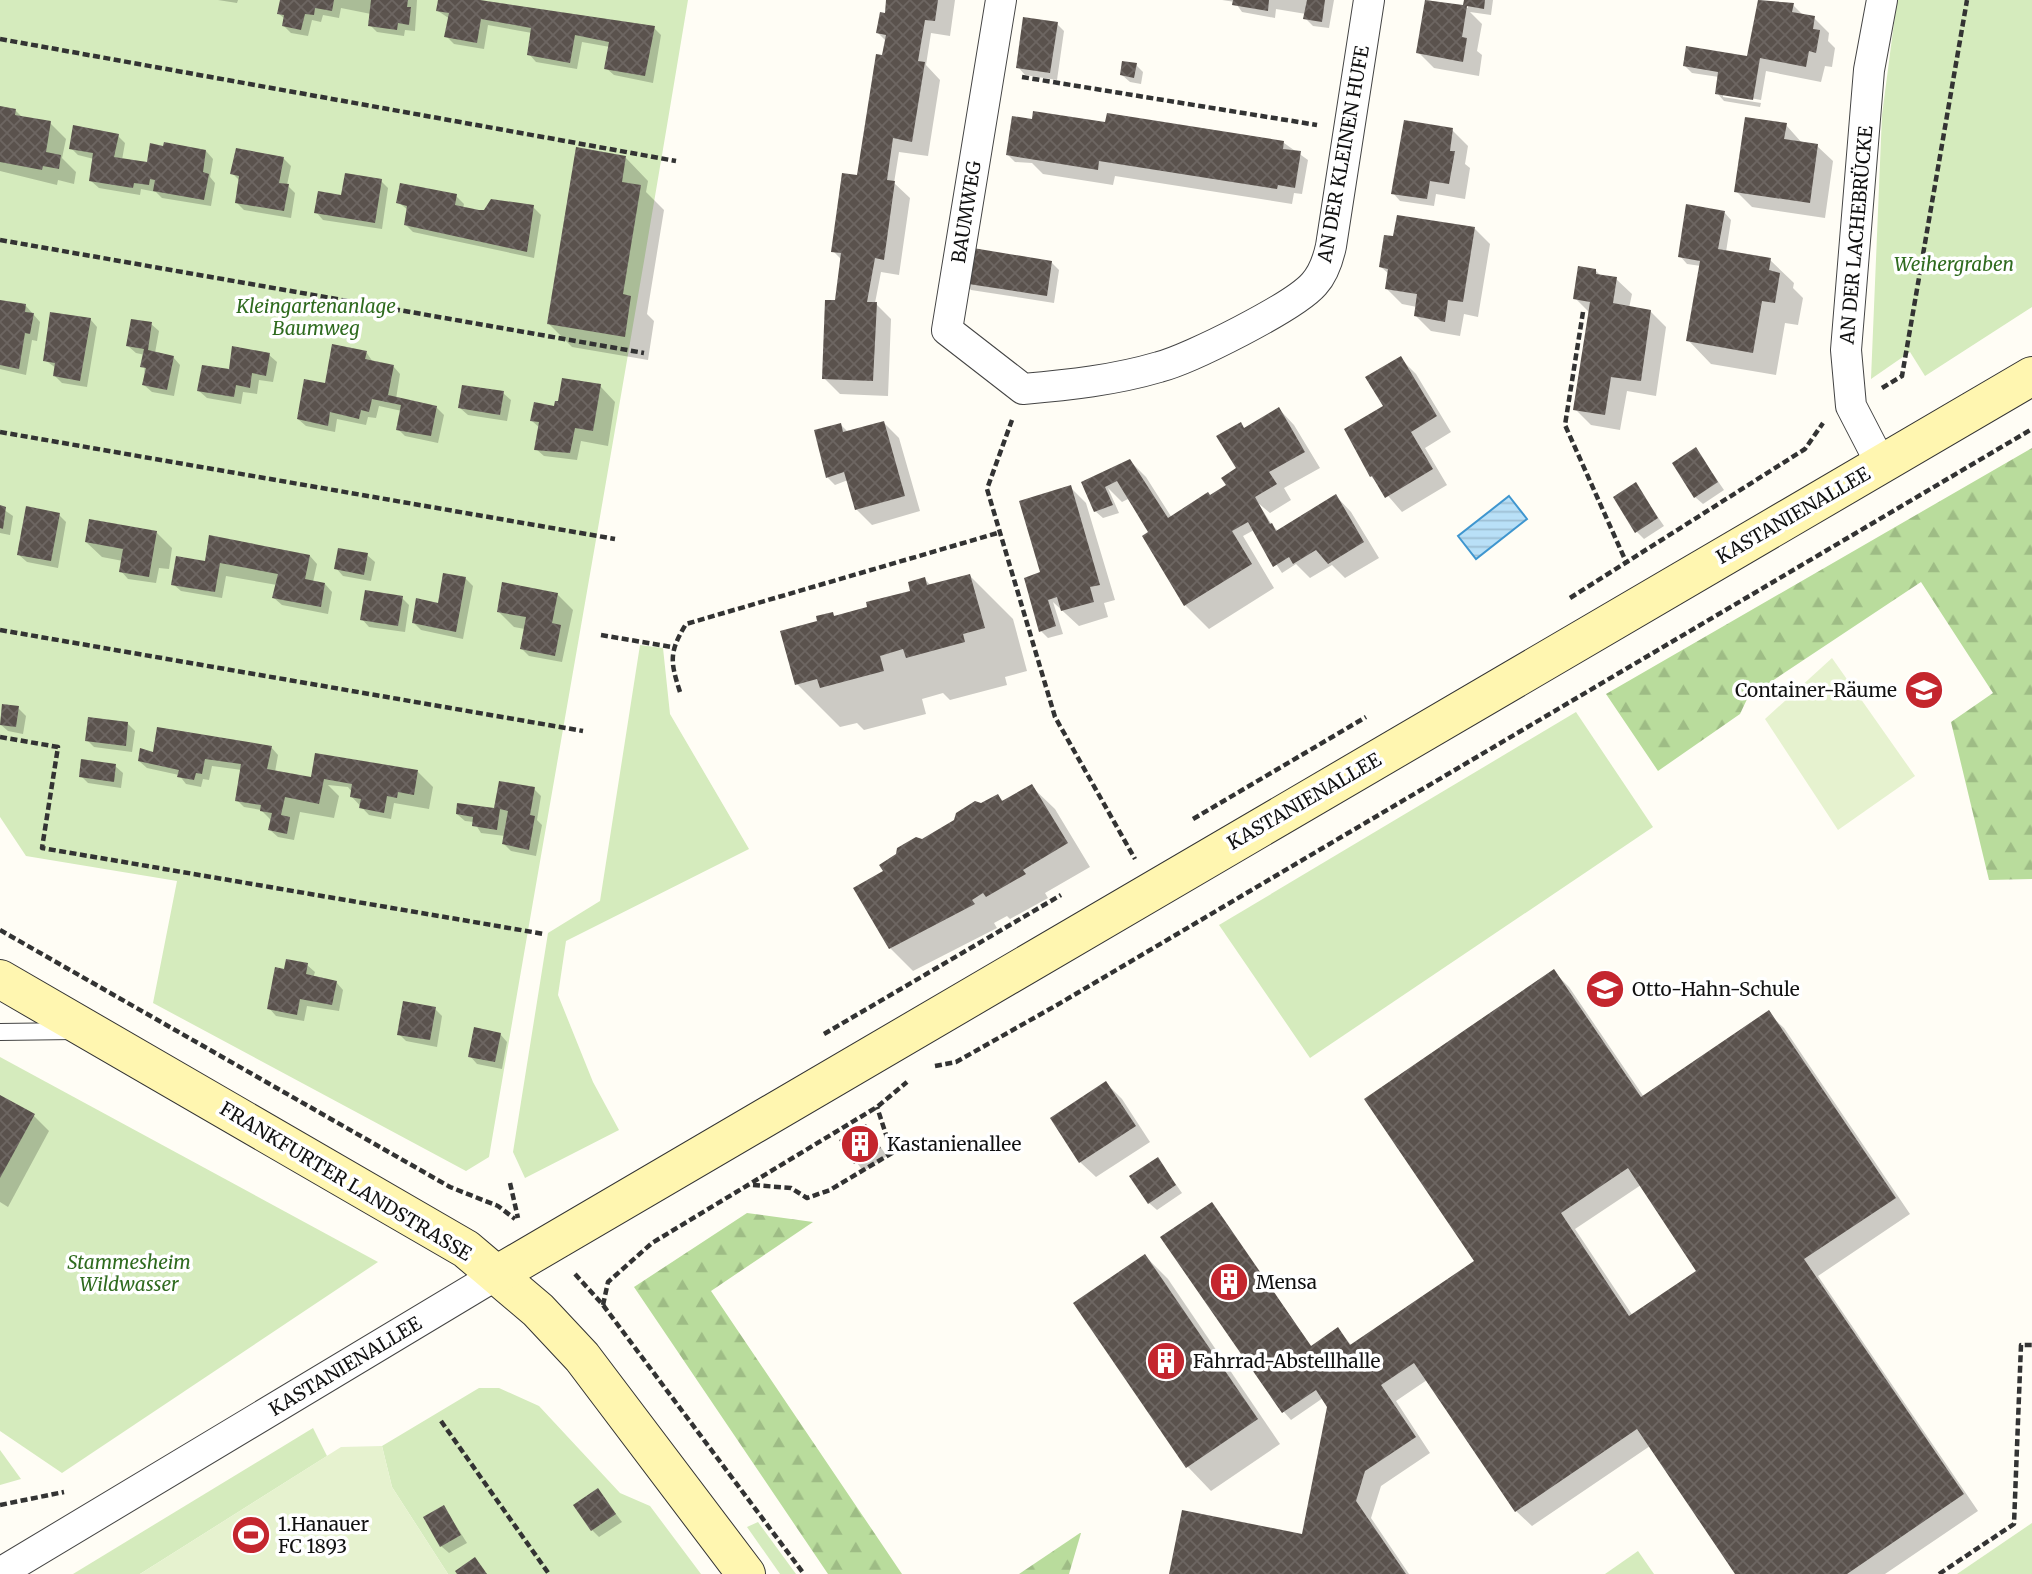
<svg xmlns="http://www.w3.org/2000/svg" width="2032" height="1574" viewBox="0 0 2032 1574" font-family="Merriweather,serif">
  <style>
    .green { fill: #d5ebbd }
    .forest { fill: url(#forest-firs) }
    .pitch { fill: #e6f2cf }
    .water { fill: url(#water-rules); stroke: #3f96cf; stroke-width: 2 }
    .shadow { fill: #0003; fill-rule: evenodd }
    .building { fill: url(#building-cross-hatch); fill-rule: evenodd }
    .lines { fill: none; stroke-linecap: round; stroke-linejoin: round }
    .lane-casing { stroke: #444; stroke-width: 18 }
    .street-casing { stroke: #444; stroke-width: 32 }
    .secondary-casing { stroke: #333; stroke-width: 40 }
    .path { stroke: #333; stroke-width: 4.5; stroke-dasharray: 7 3.5; stroke-linecap: butt }
    .lane { stroke: #fff; stroke-width: 16 }
    .street { stroke: #fff; stroke-width: 30 }
    .secondary { stroke: #fff6b0; stroke-width: 38 }
    .labels { text-anchor: middle; dominant-baseline: central; stroke-width: 7; stroke-linejoin: round; paint-order: stroke }
    .street-label { font-size: 19px; fill: #111; stroke: #fff }
    .park-label { font-size: 19px; font-style: italic; fill: #2f6b1f; stroke: #fff }
    .poi-label { font-size: 19px; fill: #111; stroke: #fff; text-anchor: start }
  </style>
  <defs>
    <pattern id="forest-firs" width="22" height="20" patternUnits="userSpaceOnUse" patternTransform="scale(1.75)"><rect width="22" height="20" fill="#b9dc9c"/><path d="M5 1l3.5 6h-7zM16 11l3.5 6h-7z" fill="#9ebc85"/></pattern>
    <pattern id="water-rules" width="6" height="5" patternUnits="userSpaceOnUse" patternTransform="scale(1.75)"><rect width="6" height="5" fill="#b9e0f7"/><path d="M0 2.5h6" fill="none" stroke="#9ebfd3"/></pattern>
    <pattern id="building-cross-hatch" width="8" height="8" patternUnits="userSpaceOnUse" patternTransform="scale(1.75)"><rect width="8" height="8" fill="#5a524d"/><path d="M0 0l8 8M0 8l8-8" fill="none" stroke="#6d6662"/></pattern>
  </defs>
  <rect width="100%" height="100%" fill="#fffdf5"/>
  <g class="green">
    <path d="M 0,0 L 688,0 C 624,386 555,771 489,1157 L 466,1171 L 153,1003 L 177,881 L 26,856 L 0,817 Z"/>
    <path d="M 1897,0 L 2032,0 L 2032,307 L 1925,376 L 1910,352 L 1871,379 L 1882,115 Z"/>
    <path d="M 640,645 L 663,648 L 670,714 L 749,849 L 566,941 L 558,995 L 593,1082 L 619,1130 L 525,1178 L 513,1152 L 548,933 L 600,901 Z"/>
    <path d="M 1576,712 L 1653,827 L 1310,1058 L 1219,925 Z"/>
    <path d="M 0,1057 L 378,1262 L 62,1473 L 0,1431 Z"/>
    <path d="M 479,1388 L 499,1388 L 539,1406 L 620,1493 L 650,1506 L 701,1574 L 448,1574 L 392,1487 L 382,1446 Z"/>
    <path d="M 313,1428 L 327,1456 L 140,1574 L 73,1574 Z"/>
    <path d="M 0,1450 L 21,1479 L 0,1485 Z"/>
    <path d="M 758,1522 L 796,1574 L 780,1574 L 747,1527 Z"/>
    <path d="M 2032,1523 L 2032,1574 L 1957,1574 Z"/>
    <path d="M 1638,1551 L 1654,1574 L 1605,1574 Z"/>
  </g>
  <g class="forest">
    <path d="M 2032,448 L 2032,879 L 1989,880 L 1951,722 L 1993,693 L 1921,582 L 1748,697 L 1740,714 L 1658,771 L 1606,694 Z"/>
    <path d="M 747,1213 L 813,1222 L 711,1291 L 902,1574 L 828,1574 L 634,1287 Z"/>
    <path d="M 1081,1533 L 1069,1574 L 1019,1574 L 1080,1533 Z"/>
  </g>
  <g class="pitch">
    <path d="M 1832,658 L 1915,776 L 1838,830 L 1765,719 Z"/>
    <path d="M 382,1446 L 392,1487 L 448,1574 L 140,1574 L 341,1447 Z"/>
  </g>
  <path class="water" d="M 1509,496 L 1527,519 L 1476,559 L 1458,536 Z"/>
  <g class="shadow">
    <path d="M 218,0 L 238,0 L 237,3 Z"/>
    <path d="M 282,0 L 417,0 L 415,31 L 405,30 L 404,36 L 377,32 L 370,25 L 371,14 L 341,8 L 339,18 L 323,15 L 321,22 L 312,20 L 308,36 L 291,33 L 284,26 L 285,19 L 279,14 Z"/>
    <path d="M 440,0 L 473,0 L 654,28 L 661,35 L 653,83 L 614,75 L 606,68 L 610,47 L 582,42 L 577,69 L 536,62 L 529,54 L 532,33 L 488,25 L 484,49 L 454,44 L 446,36 L 450,19 L 438,11 Z"/>
    <path d="M 888,0 L 955,0 L 950,36 L 931,33 L 926,65 L 940,80 L 928,156 L 899,152 L 894,183 L 910,198 L 899,275 L 881,272 L 875,303 L 891,319 L 888,396 L 840,394 L 824,378 L 842,260 L 833,251 L 862,178 L 886,41 L 878,33 L 886,15 Z"/>
    <path d="M 1222,0 L 1334,0 L 1329,28 L 1313,26 L 1305,18 L 1306,14 L 1276,9 L 1275,18 L 1242,12 L 1235,2 Z"/>
    <path d="M 1427,0 L 1468,8 L 1466,0 L 1493,0 L 1491,15 L 1470,12 L 1482,24 L 1477,51 L 1482,55 L 1479,76 L 1434,68 L 1418,52 Z"/>
    <path d="M 1760,0 L 1793,5 L 1804,16 L 1814,18 L 1829,33 L 1828,41 L 1835,48 L 1832,67 L 1825,66 L 1821,82 L 1766,71 L 1761,100 L 1723,93 L 1723,97 L 1761,103 L 1760,107 L 1724,101 L 1717,93 L 1719,77 L 1692,73 L 1685,66 L 1753,59 L 1749,55 Z"/>
    <path d="M 1057,24 L 1064,31 L 1057,80 L 1025,75 L 1018,67 Z"/>
    <path d="M 1136,65 L 1143,72 L 1141,84 L 1130,82 L 1122,75 Z"/>
    <path d="M 0,108 L 15,110 L 23,118 L 50,123 L 66,139 L 62,158 L 76,172 L 74,184 L 58,180 L 57,185 L 0,171 Z"/>
    <path d="M 1033,121 L 1107,124 L 1284,143 L 1308,160 L 1302,194 L 1294,193 L 1292,204 L 1115,176 L 1113,185 L 1043,174 L 1032,163 L 1015,162 L 1008,155 Z"/>
    <path d="M 1786,125 L 1802,143 L 1817,146 L 1833,161 L 1825,218 L 1752,207 L 1736,191 Z"/>
    <path d="M 1452,130 L 1468,146 L 1465,164 L 1470,168 L 1465,199 L 1436,194 L 1434,206 L 1400,201 L 1393,193 Z"/>
    <path d="M 118,136 L 125,143 L 122,160 L 149,164 L 206,151 L 213,159 L 210,177 L 215,183 L 211,206 L 162,198 L 156,192 L 141,189 L 140,195 L 99,188 L 91,181 L 94,159 L 78,155 L 71,148 Z"/>
    <path d="M 625,157 L 648,181 L 646,192 L 664,210 L 647,314 L 654,321 L 648,360 L 572,347 L 549,324 Z"/>
    <path d="M 283,158 L 291,166 L 287,185 L 295,193 L 291,218 L 244,210 L 237,203 L 240,181 L 232,173 Z"/>
    <path d="M 381,181 L 388,188 L 382,229 L 323,220 L 316,212 L 342,197 Z"/>
    <path d="M 456,196 L 464,204 L 463,208 L 479,212 L 533,207 L 541,215 L 534,258 L 413,232 L 406,225 L 408,210 L 398,202 Z"/>
    <path d="M 1724,212 L 1731,220 L 1726,252 L 1770,260 L 1794,283 L 1793,288 L 1803,298 L 1798,325 L 1785,323 L 1776,375 L 1711,364 L 1688,340 L 1701,266 L 1687,264 L 1680,256 Z"/>
    <path d="M 1474,228 L 1490,244 L 1478,317 L 1464,314 L 1460,336 L 1431,331 L 1416,316 L 1417,307 L 1402,304 L 1387,289 L 1389,274 L 1381,267 Z"/>
    <path d="M 1051,262 L 1059,270 L 1054,303 L 971,290 L 964,282 Z"/>
    <path d="M 1595,270 L 1601,276 L 1616,279 L 1632,294 L 1629,308 L 1650,311 L 1666,327 L 1656,396 L 1627,391 L 1620,430 L 1591,425 L 1575,409 L 1590,313 L 1575,298 Z"/>
    <path d="M 0,301 L 26,306 L 40,322 L 37,341 L 32,340 L 26,375 L 0,369 Z"/>
    <path d="M 90,319 L 97,327 L 87,387 L 62,383 L 55,376 L 56,368 L 45,360 Z"/>
    <path d="M 151,324 L 159,331 L 155,353 L 173,357 L 180,365 L 174,396 L 152,392 L 144,385 L 145,355 L 136,353 L 128,346 Z"/>
    <path d="M 366,352 L 373,362 L 393,366 L 400,374 L 396,399 L 436,407 L 444,415 L 438,443 L 405,436 L 398,429 L 402,411 L 379,406 L 376,418 L 368,417 L 366,425 L 337,419 L 335,432 L 306,426 L 298,419 L 326,385 Z"/>
    <path d="M 269,355 L 277,362 L 273,382 L 259,380 L 257,394 L 243,392 L 241,404 L 207,398 L 199,391 L 230,371 Z"/>
    <path d="M 1400,358 L 1416,374 L 1451,432 L 1425,448 L 1447,485 L 1402,512 L 1371,476 L 1385,407 Z"/>
    <path d="M 600,386 L 615,402 L 608,446 L 581,441 L 577,460 L 544,456 L 536,449 L 540,428 L 532,421 Z"/>
    <path d="M 503,393 L 511,400 L 507,421 L 468,415 L 460,408 Z"/>
    <path d="M 1279,409 L 1294,425 L 1320,468 L 1284,488 L 1291,500 L 1270,513 L 1258,503 L 1272,525 L 1278,531 L 1336,496 L 1351,512 L 1379,558 L 1345,578 L 1332,565 L 1310,578 L 1296,564 L 1282,573 L 1254,530 L 1243,536 L 1274,588 L 1209,629 L 1185,605 L 1144,537 L 1151,532 L 1130,498 L 1122,502 L 1108,488 L 1119,513 L 1103,518 L 1095,511 L 1084,483 L 1130,461 L 1146,477 L 1172,518 L 1228,486 L 1238,469 L 1240,424 L 1245,429 Z"/>
    <path d="M 883,422 L 899,438 L 920,511 L 872,525 L 856,509 L 848,480 L 835,485 L 828,478 L 816,431 L 840,424 L 848,432 Z"/>
    <path d="M 1696,449 L 1724,490 L 1703,504 L 1695,497 Z"/>
    <path d="M 1636,485 L 1664,526 L 1644,539 L 1637,532 Z"/>
    <path d="M 1070,487 L 1086,503 L 1115,600 L 1104,603 L 1108,617 L 1079,626 L 1053,602 L 1063,634 L 1048,638 L 1041,631 L 1042,573 Z"/>
    <path d="M 0,507 L 13,516 L 10,535 L 0,533 Z"/>
    <path d="M 59,515 L 66,522 L 58,568 L 27,562 L 19,555 Z"/>
    <path d="M 157,533 L 172,548 L 169,569 L 159,568 L 156,583 L 128,579 L 121,571 L 123,561 L 102,557 L 86,542 Z"/>
    <path d="M 367,555 L 375,562 L 371,581 L 343,576 L 336,568 Z"/>
    <path d="M 310,556 L 317,564 L 313,582 L 325,584 L 332,592 L 328,614 L 282,605 L 274,598 L 277,585 L 226,576 L 222,598 L 181,591 L 173,584 L 210,563 Z"/>
    <path d="M 970,576 L 1013,619 L 1027,671 L 1005,677 L 1007,685 L 950,700 L 943,693 L 922,699 L 926,714 L 864,730 L 857,723 L 840,727 L 797,684 L 820,622 L 832,614 L 836,617 L 869,608 L 913,592 L 925,579 L 931,586 Z"/>
    <path d="M 465,578 L 473,586 L 463,639 L 421,630 L 413,622 L 439,605 Z"/>
    <path d="M 557,594 L 573,610 L 562,662 L 529,656 L 521,648 L 525,629 L 514,627 L 499,612 Z"/>
    <path d="M 402,598 L 409,605 L 405,632 L 369,627 L 362,619 Z"/>
    <path d="M 18,708 L 26,716 L 23,734 L 8,731 L 0,724 Z"/>
    <path d="M 128,724 L 135,731 L 132,752 L 94,747 L 87,740 Z"/>
    <path d="M 271,747 L 278,755 L 275,772 L 312,779 L 417,771 L 433,787 L 429,809 L 394,803 L 391,819 L 369,815 L 351,796 L 352,792 L 348,787 L 328,785 L 339,796 L 334,818 L 300,812 L 294,840 L 278,837 L 270,830 L 272,821 L 261,810 L 244,807 L 237,800 L 242,770 L 212,766 L 209,780 L 203,779 L 201,787 L 186,784 L 179,775 L 147,768 L 139,761 L 154,754 Z"/>
    <path d="M 115,766 L 123,773 L 121,788 L 88,783 L 81,776 Z"/>
    <path d="M 1031,786 L 1055,809 L 1090,867 L 1045,893 L 1048,898 L 1010,919 L 1007,916 L 994,923 L 997,928 L 913,971 L 890,948 L 885,872 L 922,841 L 981,805 L 998,796 L 1004,802 Z"/>
    <path d="M 534,789 L 541,796 L 537,820 L 542,825 L 536,856 L 511,851 L 504,844 L 505,836 L 481,833 L 474,822 L 465,821 L 457,814 L 495,810 Z"/>
    <path d="M 307,965 L 315,972 L 313,978 L 336,982 L 343,990 L 339,1011 L 307,1006 L 304,1021 L 276,1016 L 269,1008 L 286,971 Z"/>
    <path d="M 1554,972 L 1569,987 L 1644,1097 L 1768,1013 L 1784,1028 L 1910,1214 L 1818,1276 L 1978,1511 L 1885,1574 L 1737,1574 L 1650,1446 L 1532,1526 L 1516,1511 L 1427,1380 L 1396,1401 L 1430,1453 L 1381,1486 L 1371,1518 L 1409,1574 L 1171,1574 L 1303,1536 L 1329,1407 L 1323,1398 L 1291,1420 L 1284,1412 L 1163,1237 L 1211,1204 L 1312,1347 L 1338,1329 L 1352,1346 L 1476,1261 ZM 1641,1185 L 1699,1272 L 1633,1316 L 1575,1229 Z"/>
    <path d="M 435,1009 L 442,1016 L 437,1047 L 406,1041 L 399,1034 Z"/>
    <path d="M 500,1034 L 507,1042 L 502,1069 L 477,1064 L 470,1056 Z"/>
    <path d="M 1106,1083 L 1122,1099 L 1150,1142 L 1096,1177 L 1080,1162 Z"/>
    <path d="M 0,1097 L 34,1116 L 49,1131 L 8,1207 L 0,1202 Z"/>
    <path d="M 865,1126 L 887,1156 L 863,1171 L 841,1141 Z"/>
    <path d="M 1158,1159 L 1182,1193 L 1157,1210 L 1149,1203 Z"/>
    <path d="M 1145,1256 L 1168,1279 L 1280,1444 L 1211,1491 L 1188,1467 L 1075,1303 Z"/>
    <path d="M 598,1490 L 622,1522 L 599,1537 L 592,1530 Z"/>
    <path d="M 444,1507 L 467,1543 L 449,1553 L 441,1546 Z"/>
  </g>
  <g class="building">
    <path d="M 280,0 L 334,0 L 332,11 L 315,8 L 314,15 L 305,14 L 301,30 L 282,26 L 284,15 L 277,14 Z"/>
    <path d="M 371,0 L 408,0 L 407,7 L 411,7 L 409,25 L 398,23 L 397,30 L 368,26 Z"/>
    <path d="M 438,0 L 480,0 L 655,26 L 645,76 L 604,69 L 609,42 L 575,35 L 570,63 L 527,55 L 531,28 L 481,19 L 477,43 L 444,37 L 449,13 L 436,11 Z"/>
    <path d="M 886,0 L 938,0 L 935,21 L 925,20 L 918,61 L 925,62 L 912,142 L 893,138 L 887,180 L 895,181 L 884,260 L 875,258 L 867,302 L 877,302 L 873,381 L 822,379 L 825,300 L 835,300 L 841,253 L 831,252 L 842,173 L 857,175 L 876,54 L 882,55 L 886,35 L 876,33 L 880,12 L 885,13 Z"/>
    <path d="M 1233,0 L 1269,0 L 1268,11 L 1232,5 Z"/>
    <path d="M 1307,0 L 1325,0 L 1322,22 L 1303,19 Z"/>
    <path d="M 1425,0 L 1463,5 L 1464,0 L 1485,0 L 1484,9 L 1467,6 L 1462,37 L 1467,38 L 1463,62 L 1416,53 Z"/>
    <path d="M 1758,0 L 1794,3 L 1792,12 L 1815,16 L 1813,29 L 1820,30 L 1816,53 L 1809,51 L 1806,67 L 1760,58 L 1753,100 L 1715,94 L 1718,72 L 1683,66 L 1686,46 L 1747,56 Z"/>
    <path d="M 1023,17 L 1058,22 L 1050,73 L 1016,68 Z"/>
    <path d="M 1122,61 L 1137,63 L 1134,78 L 1120,75 Z"/>
    <path d="M 0,106 L 16,109 L 15,115 L 51,121 L 46,152 L 61,155 L 59,169 L 43,166 L 42,170 L 0,162 Z"/>
    <path d="M 1033,111 L 1105,122 L 1107,113 L 1284,141 L 1283,149 L 1301,151 L 1295,188 L 1278,185 L 1277,189 L 1099,161 L 1098,170 L 1006,155 L 1012,116 L 1032,119 Z"/>
    <path d="M 1745,117 L 1787,123 L 1784,139 L 1818,144 L 1810,203 L 1734,192 Z"/>
    <path d="M 1404,120 L 1453,128 L 1450,151 L 1455,151 L 1449,184 L 1430,181 L 1427,199 L 1391,194 Z"/>
    <path d="M 73,125 L 119,134 L 114,157 L 147,162 L 150,143 L 163,146 L 164,142 L 206,150 L 203,172 L 209,174 L 204,200 L 153,191 L 155,180 L 150,179 L 149,185 L 134,183 L 133,188 L 89,181 L 93,153 L 69,149 Z"/>
    <path d="M 576,147 L 626,156 L 622,182 L 641,185 L 623,294 L 631,296 L 625,337 L 547,324 Z"/>
    <path d="M 236,148 L 284,157 L 279,183 L 289,184 L 284,211 L 235,203 L 239,176 L 230,174 Z"/>
    <path d="M 345,173 L 382,179 L 375,223 L 314,213 L 318,191 L 341,195 Z"/>
    <path d="M 400,183 L 457,194 L 455,205 L 479,210 L 484,210 L 491,199 L 534,205 L 527,252 L 404,225 L 407,206 L 396,203 Z"/>
    <path d="M 1686,204 L 1725,211 L 1718,249 L 1771,258 L 1769,270 L 1780,273 L 1775,303 L 1762,301 L 1753,353 L 1686,341 L 1700,261 L 1678,257 Z"/>
    <path d="M 1397,215 L 1475,227 L 1463,302 L 1448,300 L 1445,322 L 1414,316 L 1417,294 L 1385,289 L 1388,269 L 1379,267 L 1384,235 L 1393,236 Z"/>
    <path d="M 967,247 L 1052,261 L 1047,296 L 962,283 Z"/>
    <path d="M 1578,266 L 1596,269 L 1596,274 L 1617,277 L 1613,303 L 1651,310 L 1641,381 L 1611,377 L 1605,415 L 1573,410 L 1590,302 L 1573,299 Z"/>
    <path d="M 0,300 L 26,304 L 25,312 L 34,313 L 30,334 L 25,333 L 19,369 L 0,365 Z"/>
    <path d="M 50,312 L 91,318 L 80,381 L 53,376 L 55,363 L 43,361 Z"/>
    <path d="M 131,319 L 152,322 L 148,350 L 174,356 L 167,390 L 142,385 L 146,368 L 140,367 L 144,349 L 126,346 Z"/>
    <path d="M 332,344 L 367,351 L 365,359 L 394,365 L 388,395 L 437,406 L 431,436 L 396,430 L 401,405 L 372,399 L 369,412 L 361,410 L 359,419 L 330,412 L 328,426 L 297,419 L 304,379 L 325,383 Z"/>
    <path d="M 232,346 L 270,353 L 266,376 L 252,373 L 250,388 L 236,385 L 234,397 L 197,391 L 202,365 L 229,369 Z"/>
    <path d="M 1401,356 L 1437,416 L 1411,432 L 1433,469 L 1385,498 L 1372,476 L 1370,477 L 1344,429 L 1383,406 L 1365,377 Z"/>
    <path d="M 562,378 L 601,384 L 593,431 L 575,428 L 570,453 L 534,450 L 539,422 L 530,421 L 534,402 L 554,406 L 555,401 L 558,401 Z"/>
    <path d="M 462,385 L 504,391 L 500,415 L 458,408 Z"/>
    <path d="M 1279,407 L 1305,452 L 1269,472 L 1277,484 L 1255,497 L 1270,524 L 1272,523 L 1276,531 L 1336,494 L 1364,542 L 1328,564 L 1316,550 L 1293,564 L 1289,557 L 1273,567 L 1248,522 L 1232,531 L 1252,564 L 1184,606 L 1142,536 L 1148,532 L 1117,481 L 1105,487 L 1113,505 L 1094,512 L 1081,482 L 1130,459 L 1168,518 L 1208,492 L 1210,495 L 1226,485 L 1221,478 L 1236,468 L 1216,436 L 1241,422 L 1244,428 Z"/>
    <path d="M 884,421 L 905,496 L 855,510 L 844,472 L 826,478 L 814,430 L 841,423 L 843,432 Z"/>
    <path d="M 1696,447 L 1718,482 L 1694,498 L 1672,463 Z"/>
    <path d="M 1636,482 L 1658,518 L 1635,533 L 1613,497 Z"/>
    <path d="M 1071,485 L 1100,585 L 1090,587 L 1094,602 L 1061,611 L 1057,597 L 1048,600 L 1056,626 L 1039,632 L 1024,578 L 1040,572 L 1019,501 Z"/>
    <path d="M 0,505 L 6,507 L 3,529 L 0,528 Z"/>
    <path d="M 26,506 L 60,513 L 51,561 L 17,555 Z"/>
    <path d="M 89,519 L 157,531 L 149,577 L 119,572 L 123,549 L 85,542 Z"/>
    <path d="M 209,535 L 310,555 L 305,579 L 325,583 L 321,607 L 272,598 L 278,574 L 220,563 L 215,592 L 171,585 L 176,556 L 205,561 Z"/>
    <path d="M 338,548 L 368,553 L 364,575 L 334,569 Z"/>
    <path d="M 443,573 L 466,577 L 456,632 L 412,623 L 416,598 L 438,603 Z"/>
    <path d="M 970,574 L 985,628 L 963,634 L 965,642 L 906,658 L 903,649 L 880,656 L 884,671 L 820,688 L 817,679 L 795,685 L 780,631 L 817,621 L 816,616 L 833,612 L 834,616 L 867,607 L 866,602 L 910,591 L 908,582 L 925,577 L 927,585 Z"/>
    <path d="M 502,582 L 558,593 L 552,623 L 561,625 L 555,656 L 520,649 L 526,617 L 497,612 Z"/>
    <path d="M 365,590 L 403,596 L 398,626 L 360,620 Z"/>
    <path d="M 2,704 L 19,706 L 16,727 L 0,725 Z"/>
    <path d="M 88,717 L 128,722 L 126,746 L 85,741 Z"/>
    <path d="M 157,727 L 272,746 L 267,769 L 311,777 L 315,753 L 418,770 L 414,795 L 398,792 L 397,798 L 387,796 L 384,813 L 359,808 L 361,799 L 350,797 L 352,784 L 324,779 L 319,804 L 285,797 L 281,815 L 290,817 L 287,834 L 268,830 L 272,813 L 260,811 L 261,805 L 235,801 L 241,764 L 205,759 L 202,774 L 196,773 L 194,780 L 177,777 L 179,770 L 138,761 L 140,748 L 153,752 Z"/>
    <path d="M 81,759 L 116,764 L 114,782 L 79,777 Z"/>
    <path d="M 499,781 L 535,787 L 530,815 L 535,816 L 529,850 L 502,844 L 508,811 L 500,809 L 497,830 L 472,826 L 473,817 L 456,814 L 457,803 L 494,808 Z"/>
    <path d="M 1032,784 L 1068,843 L 1023,870 L 1026,874 L 986,897 L 983,893 L 972,900 L 975,904 L 889,949 L 853,888 L 883,871 L 879,865 L 896,854 L 897,848 L 916,837 L 922,839 L 954,820 L 956,813 L 975,801 L 981,803 L 998,794 L 1002,801 Z"/>
    <path d="M 286,959 L 308,963 L 306,974 L 337,981 L 332,1005 L 300,999 L 297,1015 L 267,1009 L 275,967 L 284,969 Z"/>
    <path d="M 1554,969 L 1641,1097 L 1769,1010 L 1896,1198 L 1804,1259 L 1964,1494 L 1847,1574 L 1735,1574 L 1637,1429 L 1515,1512 L 1414,1363 L 1381,1385 L 1416,1437 L 1365,1471 L 1356,1501 L 1406,1574 L 1169,1574 L 1182,1510 L 1302,1534 L 1327,1407 L 1316,1390 L 1282,1413 L 1160,1237 L 1212,1202 L 1311,1346 L 1338,1327 L 1350,1345 L 1474,1261 L 1364,1099 ZM 1628,1168 L 1696,1271 L 1629,1316 L 1561,1213 Z"/>
    <path d="M 403,1001 L 436,1007 L 430,1040 L 397,1035 Z"/>
    <path d="M 474,1027 L 501,1033 L 495,1062 L 468,1057 Z"/>
    <path d="M 1106,1081 L 1136,1126 L 1079,1163 L 1050,1118 Z"/>
    <path d="M 0,1095 L 35,1114 L 0,1178 Z"/>
    <path d="M 866,1124 L 881,1148 L 854,1164 L 839,1140 Z"/>
    <path d="M 1158,1157 L 1176,1185 L 1148,1204 L 1129,1176 Z"/>
    <path d="M 1145,1254 L 1258,1419 L 1186,1468 L 1073,1303 Z"/>
    <path d="M 598,1488 L 616,1514 L 591,1531 L 573,1505 Z"/>
    <path d="M 444,1505 L 461,1535 L 440,1547 L 423,1517 Z"/>
    <path d="M 475,1557 L 487,1574 L 457,1574 L 455,1571 Z"/>
  </g>
  <g class="lines">
    <g class="lane-casing">
      <path id="lane" d="M 0,1032 L 74,1031"/>
    </g>
    <g class="street-casing">
      <g id="street">
        <path d="M 1001,0 L 947,330 L 1023,389 C 1069,385 1115,380 1159,367 C 1190,359 1294,307 1314,284 C 1324,273 1328,260 1331,246 L 1369,0"/>
        <path d="M 1881,464 L 1851,406 L 1846,350 L 1869,70 L 1882,0"/>
        <path d="M 0,1573 L 498,1274"/>
      </g>
    </g>
    <g class="secondary-casing">
      <g id="secondary">
        <path d="M 0,979 L 466,1249 L 538,1310 L 582,1357 L 746,1574"/>
        <path d="M 498,1274 L 2032,376"/>
      </g>
    </g>
    <g class="path">
      <path d="M 0,39 L 676,161"/>
      <path d="M 1022,77 L 1317,125"/>
      <path d="M 0,240 L 644,353"/>
      <path d="M 1583,312 L 1565,425 L 1627,564"/>
      <path d="M 1882,388 L 1902,376 L 1967,0"/>
      <path d="M 1012,420 L 987,489 L 1055,717 L 1135,859"/>
      <path d="M 0,432 L 615,539"/>
      <path d="M 1570,598 L 1805,449 L 1823,423"/>
      <path d="M 0,630 L 583,731"/>
      <path d="M 601,635 L 672,647"/>
      <path d="M 680,692 C 670,661 669,652 686,624 L 1001,532"/>
      <path d="M 0,737 L 58,747 L 42,848 L 544,934"/>
      <path d="M 1193,819 L 1366,717"/>
      <path d="M 0,930 L 450,1187 L 498,1206 L 515,1219"/>
      <path d="M 824,1034 L 1061,895"/>
      <path d="M 935,1066 L 956,1062 L 1057,1005 L 2032,429"/>
      <path d="M 510,1183 L 518,1218"/>
      <path d="M 753,1185 L 791,1188 L 807,1198 L 830,1190 L 892,1153 L 877,1107"/>
      <path d="M 575,1274 L 603,1305 L 804,1574"/>
      <path d="M 603,1305 L 608,1282 L 652,1243 L 877,1107 L 907,1082"/>
      <path d="M 441,1421 L 549,1574"/>
      <path d="M 0,1505 L 64,1492"/>
      <path d="M 1939,1574 L 2014,1524 L 2021,1345 L 2032,1345"/>
    </g>
    <use href="#lane" class="lane"/>
    <use href="#street" class="street"/>
    <use href="#secondary" class="secondary"/>
  </g>
  <defs>
    <g id="school-disc" transform="scale(2.0125)"><circle r="9.5" fill="#c4262e" stroke="#fff"/><path d="M0-5L7-2L0 1L-7-2ZM-4 1L0 2.5L4 1V4Q0 6-4 4Z" fill="#fff"/></g>
    <g id="building-disc" transform="scale(2.0125)"><circle r="9.5" fill="#c4262e" stroke="#fff"/><path d="M-4-6H4V6H1V3H-1V6H-4ZM-2.5-4.3h1.7v1.8h-1.7ZM.8-4.3h1.7v1.8H.8ZM-2.5-1h1.7V.8h-1.7ZM.8-1h1.7V.8H.8Z" fill="#fff"/></g>
    <g id="stadium-disc" transform="scale(2.0125)"><circle r="9.5" fill="#c4262e" stroke="#fff"/><path d="M0-5a6.5 5 0 1 0 0 10a6.5 5 0 1 0 0-10ZM-3.5-1.8h7v3.6h-7Z" fill="#fff"/></g>
  </defs>
  <g fill-rule="evenodd">
    <use href="#school-disc" x="1924" y="690"/>
    <use href="#school-disc" x="1605" y="989"/>
    <use href="#building-disc" x="860" y="1144"/>
    <use href="#building-disc" x="1229" y="1282"/>
    <use href="#building-disc" x="1166" y="1361"/>
    <use href="#stadium-disc" x="251" y="1535"/>
  </g>
  <g class="labels">
    <g class="street-label">
      <text transform="translate(1343 154) rotate(-80)">AN DER KLEINEN HUFE</text>
      <text transform="translate(966 212) rotate(-81)">BAUMWEG</text>
      <text transform="translate(1856 235) rotate(-85)">AN DER LACHEBRÜCKE</text>
      <text transform="translate(1793 515) rotate(-30)">KASTANIENALLEE</text>
      <text transform="translate(1304 801) rotate(-30)">KASTANIENALLEE</text>
      <text transform="translate(346 1181) rotate(31)">FRANKFURTER LANDSTRASSE</text>
      <text transform="translate(345 1366) rotate(-31)">KASTANIENALLEE</text>
    </g>
    <g class="park-label">
      <text x="1954" y="264">Weihergraben</text>
      <text x="316" y="306">Kleingartenanlage<tspan x="316" dy="22">Baumweg</tspan></text>
      <text x="129" y="1262">Stammesheim<tspan x="129" dy="22">Wildwasser</tspan></text>
    </g>
    <g class="poi-label">
      <text x="1897" y="690" text-anchor="end">Container-Räume</text>
      <text x="1632" y="989">Otto-Hahn-Schule</text>
      <text x="887" y="1144">Kastanienallee</text>
      <text x="1256" y="1282">Mensa</text>
      <text x="1193" y="1361">Fahrrad-Abstellhalle</text>
      <text x="278" y="1524">1.Hanauer<tspan x="278" dy="22">FC 1893</tspan></text>
    </g>
  </g>
</svg>
